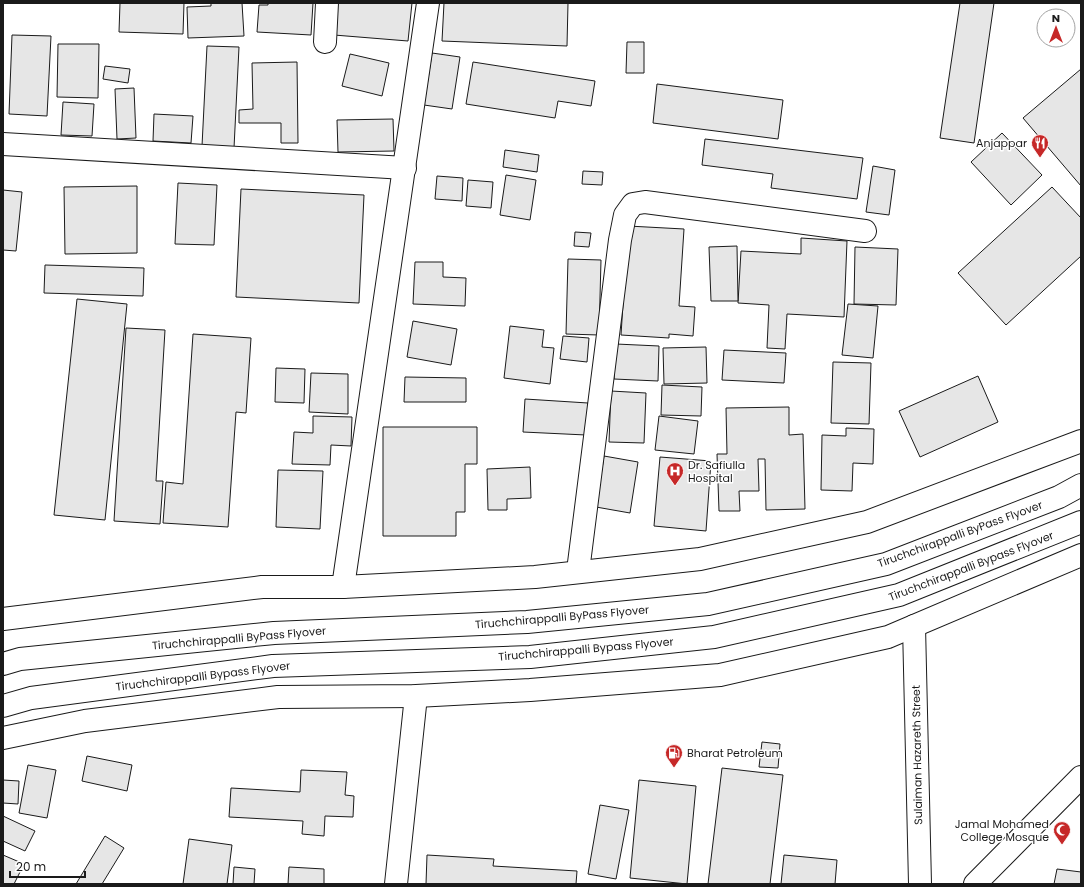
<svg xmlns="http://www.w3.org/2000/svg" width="1084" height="887" viewBox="0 0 1084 887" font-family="Poppins,sans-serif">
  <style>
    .building { fill: #e6e6e6; stroke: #1a1a1a }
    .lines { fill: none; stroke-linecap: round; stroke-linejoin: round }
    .minor-casing { stroke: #1a1a1a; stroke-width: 24 }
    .highway-casing { stroke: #1a1a1a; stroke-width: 24 }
    .minor { stroke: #fff; stroke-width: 22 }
    .highway { stroke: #fff; stroke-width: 22 }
    .labels { text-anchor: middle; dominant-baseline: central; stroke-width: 3; stroke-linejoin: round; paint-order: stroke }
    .poi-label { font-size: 11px; fill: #1a1a1a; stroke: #fff; text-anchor: end }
    .street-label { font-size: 11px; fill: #1a1a1a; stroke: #fff }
  </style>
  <rect width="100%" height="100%" fill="#fff"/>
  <g class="building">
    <path d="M 120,3 L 184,3 L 183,34 L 119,32 Z"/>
    <path d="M 211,3 L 242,3 L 244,36 L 188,38 L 187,7 L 211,6 Z"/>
    <path d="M 268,3 L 313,3 L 311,35 L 257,32 L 259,5 L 268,5 Z"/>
    <path d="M 336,3 L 412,3 L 408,41 L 334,35 Z"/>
    <path d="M 444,3 L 568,3 L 567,46 L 442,41 Z"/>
    <path d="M 960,3 L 994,3 L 974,143 L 940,138 Z"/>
    <path d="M 12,35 L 51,36 L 47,116 L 9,114 Z"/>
    <path d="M 627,42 L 644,42 L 644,73 L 626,73 Z"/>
    <path d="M 58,44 L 99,44 L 98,98 L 57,97 Z"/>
    <path d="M 207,46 L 239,47 L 234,148 L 202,146 Z"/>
    <path d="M 432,53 L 460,57 L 452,109 L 424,105 Z"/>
    <path d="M 350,54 L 389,63 L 382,96 L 342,86 Z"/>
    <path d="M 297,62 L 298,143 L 281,143 L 281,123 L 239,123 L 239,110 L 253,109 L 252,63 Z"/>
    <path d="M 473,62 L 595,81 L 591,106 L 558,101 L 555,118 L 466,104 Z"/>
    <path d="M 105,66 L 130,69 L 128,83 L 103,79 Z"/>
    <path d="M 1081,69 L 1081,186 L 1023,118 Z"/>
    <path d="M 657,84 L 783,100 L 778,139 L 653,123 Z"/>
    <path d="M 134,88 L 136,138 L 117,139 L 115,89 Z"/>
    <path d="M 63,102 L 94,104 L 92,136 L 61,135 Z"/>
    <path d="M 154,114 L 193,116 L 191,143 L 153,141 Z"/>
    <path d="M 393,119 L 394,151 L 338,152 L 337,120 Z"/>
    <path d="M 1002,133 L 1042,175 L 1011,205 L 971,162 Z"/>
    <path d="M 705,139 L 863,158 L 857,199 L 771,188 L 773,174 L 702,165 Z"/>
    <path d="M 505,150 L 539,155 L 537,172 L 503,167 Z"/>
    <path d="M 873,166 L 895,170 L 889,215 L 866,212 Z"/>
    <path d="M 583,171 L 603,172 L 602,185 L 582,184 Z"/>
    <path d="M 506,175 L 536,180 L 530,220 L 500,215 Z"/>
    <path d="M 437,176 L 463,178 L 462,201 L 435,199 Z"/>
    <path d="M 468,180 L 493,182 L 491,208 L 466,206 Z"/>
    <path d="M 178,183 L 217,185 L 214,245 L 175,244 Z"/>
    <path d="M 137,186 L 137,253 L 65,254 L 64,187 Z"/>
    <path d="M 1052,187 L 1081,218 L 1081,256 L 1006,325 L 958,273 Z"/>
    <path d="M 241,189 L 364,195 L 359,303 L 236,297 Z"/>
    <path d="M 3,190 L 22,192 L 16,251 L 3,250 Z"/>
    <path d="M 628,226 L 684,229 L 679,306 L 695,307 L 693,336 L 669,334 L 669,338 L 621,335 Z"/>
    <path d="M 575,232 L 591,233 L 589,247 L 574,246 Z"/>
    <path d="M 801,238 L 847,241 L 844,317 L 787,314 L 785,349 L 767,348 L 769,305 L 738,303 L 741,251 L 801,254 Z"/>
    <path d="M 737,246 L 738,301 L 711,301 L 709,247 Z"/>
    <path d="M 855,247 L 898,249 L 896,305 L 854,304 Z"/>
    <path d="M 568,259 L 601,260 L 599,335 L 566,334 Z"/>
    <path d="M 415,262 L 443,262 L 443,277 L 466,278 L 465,306 L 413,304 Z"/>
    <path d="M 45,265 L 144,268 L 143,296 L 44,293 Z"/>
    <path d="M 77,299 L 127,304 L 105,520 L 54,515 Z"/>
    <path d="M 848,304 L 878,306 L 873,358 L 842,355 Z"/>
    <path d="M 413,321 L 457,329 L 451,365 L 407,357 Z"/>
    <path d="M 510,326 L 544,330 L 542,347 L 554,348 L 550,384 L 504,378 Z"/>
    <path d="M 126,328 L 165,330 L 156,481 L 163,481 L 160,524 L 114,521 Z"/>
    <path d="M 193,334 L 251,338 L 246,413 L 236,412 L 228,527 L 163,523 L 166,482 L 183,484 Z"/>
    <path d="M 563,336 L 589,338 L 587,362 L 560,359 Z"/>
    <path d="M 616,344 L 659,346 L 658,381 L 614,379 Z"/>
    <path d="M 706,347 L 707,383 L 664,384 L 663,348 Z"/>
    <path d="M 724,350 L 786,353 L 784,383 L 722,380 Z"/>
    <path d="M 833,362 L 871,363 L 869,424 L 831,423 Z"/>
    <path d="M 276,368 L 305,369 L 304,403 L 275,402 Z"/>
    <path d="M 311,373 L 348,374 L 348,414 L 309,412 Z"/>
    <path d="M 978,376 L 998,422 L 920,457 L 899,411 Z"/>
    <path d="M 405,377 L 466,378 L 466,402 L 404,402 Z"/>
    <path d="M 662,385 L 702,387 L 701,416 L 661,415 Z"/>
    <path d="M 611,391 L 646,393 L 644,443 L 609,442 Z"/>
    <path d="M 525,399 L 588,403 L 586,435 L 523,432 Z"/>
    <path d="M 789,407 L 789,435 L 803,434 L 805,509 L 766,510 L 765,459 L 758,459 L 759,491 L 739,491 L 740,511 L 719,511 L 717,454 L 727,454 L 726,408 Z"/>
    <path d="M 313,416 L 352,417 L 351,446 L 331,445 L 330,465 L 292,464 L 294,432 L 313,433 Z"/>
    <path d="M 659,416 L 698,421 L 694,454 L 655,450 Z"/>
    <path d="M 383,427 L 477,427 L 477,464 L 465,464 L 465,512 L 456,512 L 456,536 L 383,536 Z"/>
    <path d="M 846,428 L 874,429 L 873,464 L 853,463 L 852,491 L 821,490 L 822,435 L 846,436 Z"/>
    <path d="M 604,456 L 638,462 L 630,513 L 596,507 Z"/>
    <path d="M 660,457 L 711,461 L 706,531 L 654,526 Z"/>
    <path d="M 530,467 L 531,498 L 507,499 L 507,510 L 488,510 L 487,469 Z"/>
    <path d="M 278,470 L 323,471 L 320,529 L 276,527 Z"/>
    <path d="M 762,742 L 780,744 L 778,768 L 759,767 Z"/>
    <path d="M 87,756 L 132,765 L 127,791 L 82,781 Z"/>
    <path d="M 28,765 L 56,770 L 47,818 L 19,813 Z"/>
    <path d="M 722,768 L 783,775 L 770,884 L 708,884 Z"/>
    <path d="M 301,770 L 347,772 L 345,795 L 354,796 L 353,817 L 325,816 L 324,836 L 302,834 L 303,821 L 229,817 L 231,788 L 300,792 Z"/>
    <path d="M 3,780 L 19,781 L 18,804 L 3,803 Z"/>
    <path d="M 639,780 L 696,786 L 687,884 L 630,878 Z"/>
    <path d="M 600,805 L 629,810 L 616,879 L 588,874 Z"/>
    <path d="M 3,816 L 35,831 L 25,851 L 3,841 Z"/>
    <path d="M 105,836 L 124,848 L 102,884 L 76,884 Z"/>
    <path d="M 189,839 L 232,845 L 227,884 L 183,884 Z"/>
    <path d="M 3,855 L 24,864 L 14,884 L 3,884 Z"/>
    <path d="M 427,855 L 494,859 L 493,866 L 577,871 L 576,884 L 426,884 Z"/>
    <path d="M 784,855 L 837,860 L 835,884 L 781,884 Z"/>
    <path d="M 234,867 L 255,869 L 254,884 L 233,884 Z"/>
    <path d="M 289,867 L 324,869 L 324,884 L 288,884 Z"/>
    <path d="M 1057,869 L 1081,872 L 1081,884 L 1054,884 Z"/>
  </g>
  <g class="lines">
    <g class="minor-casing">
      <g id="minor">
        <path d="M 325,42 L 327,3"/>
        <path d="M 3,144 L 405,168"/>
        <path d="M 578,571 L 620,240 L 625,215 L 633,204 L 645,202 L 865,231"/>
        <path d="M 343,587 L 428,3"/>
        <path d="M 3,619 L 262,587 L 343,587 L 535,577 L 700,559 L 867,522 L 1081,441"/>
        <path d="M 914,626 L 920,884"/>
        <path d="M 3,738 L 85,721 L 278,697 L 416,696 L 530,690 L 720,675 L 888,637 L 1081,555"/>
        <path d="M 396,884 L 416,696"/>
        <path d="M 975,884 L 1081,777"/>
      </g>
    </g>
    <g class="highway-casing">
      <g id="highway">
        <path d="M 3,664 L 20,659 L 274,633 L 527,622 L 708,604 L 886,564 L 1059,497 L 1081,485"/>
        <path d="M 3,706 L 31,698 L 273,666 L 530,657 L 714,637 L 899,595 L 1081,522"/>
      </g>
    </g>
    <use href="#minor" class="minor"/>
    <use href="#highway" class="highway"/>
  </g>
  <defs>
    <g id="restaurant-pin" transform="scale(0.9)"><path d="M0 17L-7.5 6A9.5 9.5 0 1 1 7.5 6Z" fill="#c62828" stroke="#fff"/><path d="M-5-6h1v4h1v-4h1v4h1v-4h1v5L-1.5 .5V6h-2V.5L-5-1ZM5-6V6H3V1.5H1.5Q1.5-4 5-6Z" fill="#fff"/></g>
    <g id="hospital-pin" transform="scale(0.9)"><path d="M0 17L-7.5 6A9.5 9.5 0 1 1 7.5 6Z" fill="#c62828" stroke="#fff"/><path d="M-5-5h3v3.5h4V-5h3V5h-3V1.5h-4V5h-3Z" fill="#fff"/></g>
    <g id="fuel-pin" transform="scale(0.9)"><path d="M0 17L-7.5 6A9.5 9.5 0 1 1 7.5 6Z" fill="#c62828" stroke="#fff"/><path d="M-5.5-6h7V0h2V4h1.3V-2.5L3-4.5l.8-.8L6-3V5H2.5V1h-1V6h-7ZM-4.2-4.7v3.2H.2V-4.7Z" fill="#fff"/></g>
    <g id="mosque-pin" transform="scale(0.9)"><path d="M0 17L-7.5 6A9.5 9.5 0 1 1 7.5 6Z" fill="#c62828" stroke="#fff"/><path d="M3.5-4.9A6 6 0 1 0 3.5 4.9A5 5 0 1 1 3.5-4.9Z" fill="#fff"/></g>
  </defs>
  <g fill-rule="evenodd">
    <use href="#restaurant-pin" x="1040" y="143"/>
    <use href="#hospital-pin" x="675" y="471"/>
    <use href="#fuel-pin" x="674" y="753"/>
    <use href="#mosque-pin" x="1062" y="830"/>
  </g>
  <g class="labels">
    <g class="poi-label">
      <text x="1027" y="143">Anjappar</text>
      <text x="688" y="465" text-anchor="start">Dr. Safiulla<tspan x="688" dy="13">Hospital</tspan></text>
      <text x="687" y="753" text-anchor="start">Bharat Petroleum</text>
      <text x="1049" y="824">Jamal Mohamed<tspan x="1049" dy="13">College Mosque</tspan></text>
    </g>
    <g class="street-label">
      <text transform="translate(960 534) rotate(-20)">Tiruchchirappalli ByPass Flyover</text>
      <text transform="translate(971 566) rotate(-21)">Tiruchchirappalli Bypass Flyover</text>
      <text transform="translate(562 617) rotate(-5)">Tiruchchirappalli ByPass Flyover</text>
      <text transform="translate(239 638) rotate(-5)">Tiruchchirappalli ByPass Flyover</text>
      <text transform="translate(586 649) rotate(-5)">Tiruchchirappalli Bypass Flyover</text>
      <text transform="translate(203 676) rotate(-7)">Tiruchchirappalli Bypass Flyover</text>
      <text transform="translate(917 755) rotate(-91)">Sulaiman Hazareth Street</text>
    </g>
  </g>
  <rect width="1084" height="887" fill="none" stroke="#1a1a1a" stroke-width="8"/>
  <g transform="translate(1056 28)"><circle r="19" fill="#ffffff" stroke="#a3a3a3"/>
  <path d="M0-3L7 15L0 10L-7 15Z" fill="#c62828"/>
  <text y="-6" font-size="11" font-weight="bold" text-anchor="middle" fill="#1a1a1a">N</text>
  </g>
  <path d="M10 871v6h75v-6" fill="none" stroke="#1a1a1a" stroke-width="2"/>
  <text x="16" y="871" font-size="12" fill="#1a1a1a" stroke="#ffffff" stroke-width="3" paint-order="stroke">20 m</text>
</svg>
